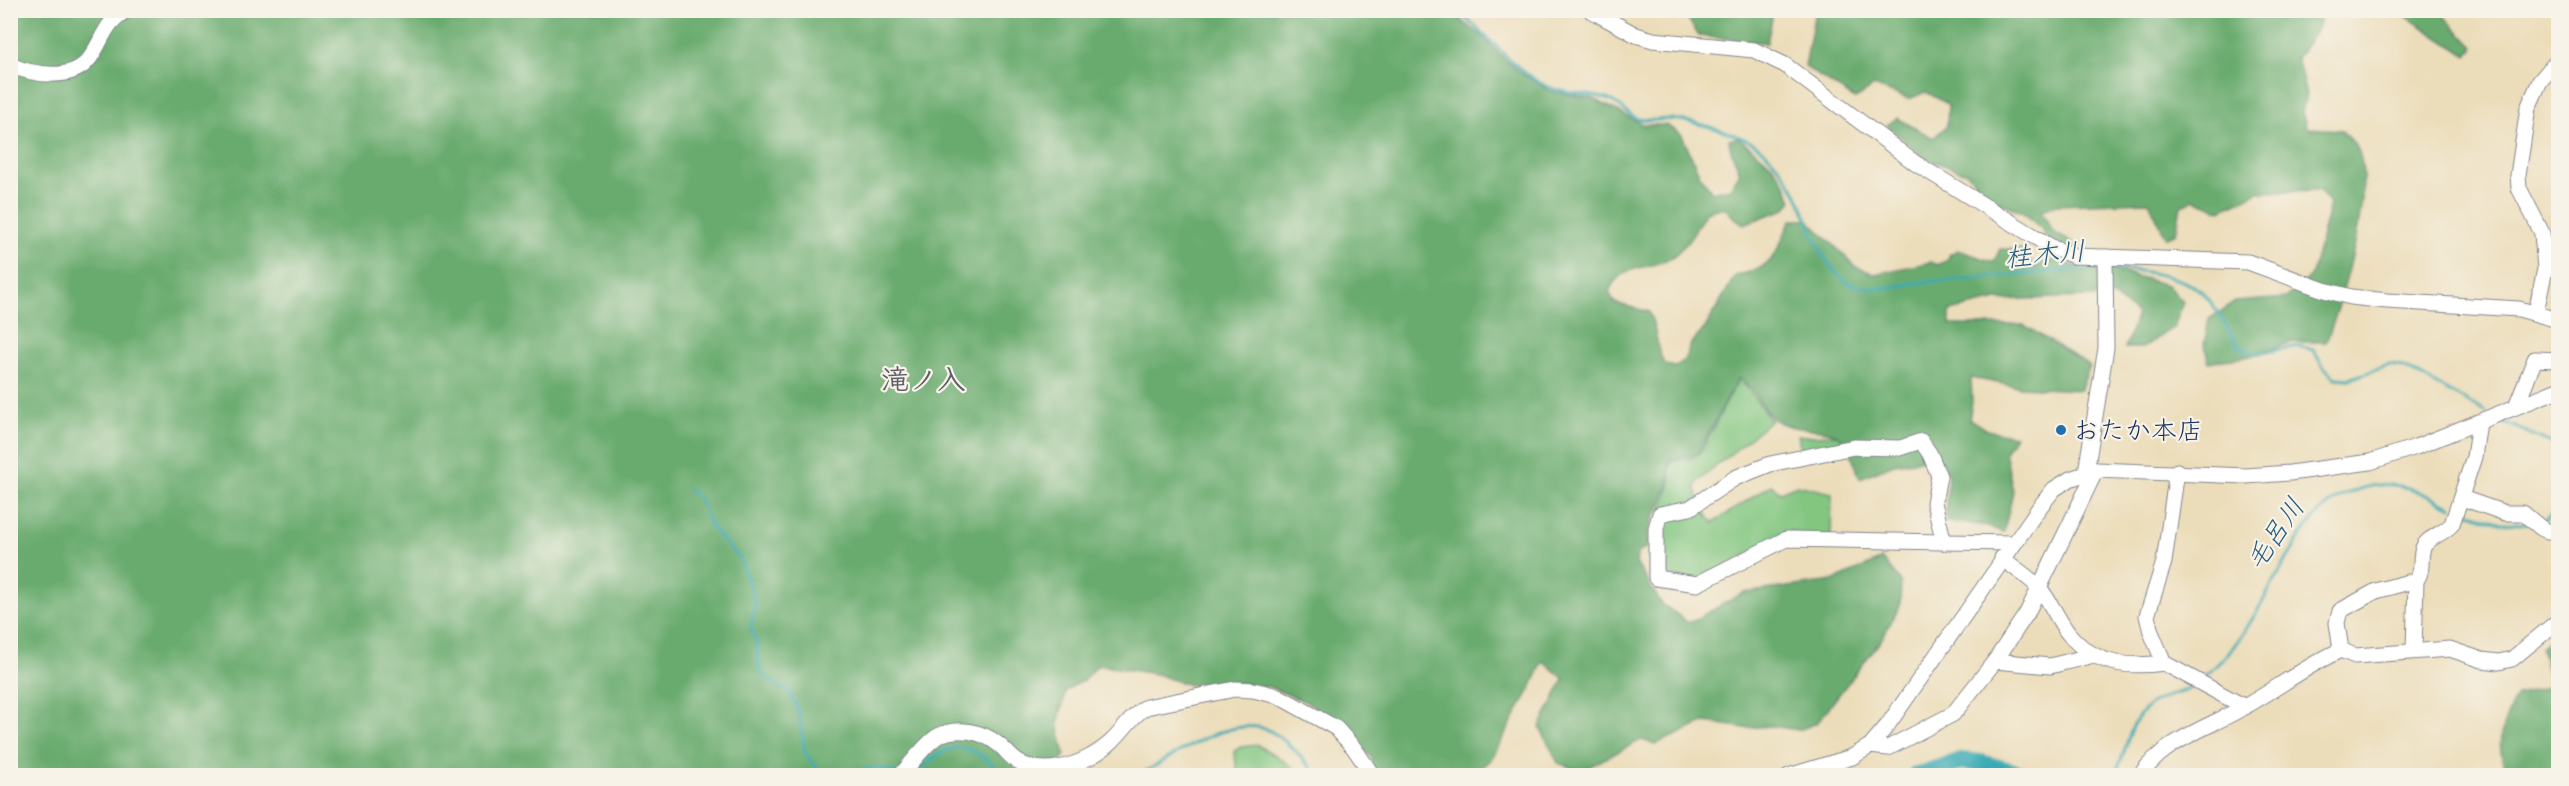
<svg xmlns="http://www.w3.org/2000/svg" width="2569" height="786" viewBox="0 0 2569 786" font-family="Caveat,'Klee One',sans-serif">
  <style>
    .green { fill: #82c680; stroke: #4e7a6f; stroke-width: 1.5 }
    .forest { fill: #69ab6e; stroke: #426d66; stroke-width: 1.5 }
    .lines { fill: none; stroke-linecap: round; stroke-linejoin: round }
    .stream { stroke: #39aab4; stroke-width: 3 }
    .river { stroke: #39aab4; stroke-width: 18 }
    .minor-casing { stroke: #84868c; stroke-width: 17 }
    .minor { stroke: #fff; stroke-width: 15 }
    .poi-dot { fill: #1f6fb2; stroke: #f7f3e8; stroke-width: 2 }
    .labels { text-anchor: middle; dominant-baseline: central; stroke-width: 4.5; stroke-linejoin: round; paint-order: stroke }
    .poi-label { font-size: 26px; fill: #1b2f5e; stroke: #f7f3e8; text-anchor: start }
    .water-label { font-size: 27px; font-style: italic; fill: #265a7c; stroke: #f7f3e8 }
    .quarter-label { font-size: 28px; font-weight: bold; fill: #5f5d6c; stroke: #f7f3e8 }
  </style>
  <rect width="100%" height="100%" fill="#f7f3e8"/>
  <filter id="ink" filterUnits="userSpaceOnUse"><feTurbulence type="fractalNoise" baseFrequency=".0167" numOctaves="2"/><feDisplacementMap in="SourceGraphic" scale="12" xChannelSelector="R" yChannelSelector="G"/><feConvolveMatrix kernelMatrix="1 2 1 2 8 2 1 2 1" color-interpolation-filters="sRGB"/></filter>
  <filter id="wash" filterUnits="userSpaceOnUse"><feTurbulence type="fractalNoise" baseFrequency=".008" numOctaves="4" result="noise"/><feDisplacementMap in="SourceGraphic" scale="24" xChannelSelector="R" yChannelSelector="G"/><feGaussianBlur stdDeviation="1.35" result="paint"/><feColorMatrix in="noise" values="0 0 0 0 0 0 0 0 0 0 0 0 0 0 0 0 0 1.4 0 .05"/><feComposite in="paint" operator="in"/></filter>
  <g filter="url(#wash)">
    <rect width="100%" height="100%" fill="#ecddba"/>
    <g class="green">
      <path d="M 1739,378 L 1771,420 L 1695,484 L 1699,501 L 1660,512 L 1670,487 L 1670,461 L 1690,459 L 1702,450 Z"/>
      <path d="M 1842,435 L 1845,446 L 1802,456 L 1798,436 Z"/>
      <path d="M 1771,485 L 1780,492 L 1797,485 L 1832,493 L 1831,536 L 1785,535 L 1697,580 L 1659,575 L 1659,528 L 1665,520 L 1704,511 L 1713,523 Z"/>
      <path d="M 1257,745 L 1275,755 L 1304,775 L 1238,775 L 1234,751 L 1241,747 Z"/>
    </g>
    <g class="forest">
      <path d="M 10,11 L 1449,11 L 1482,36 L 1499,54 L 1521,73 L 1550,91 L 1594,99 L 1644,125 L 1666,125 L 1682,135 L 1700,176 L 1712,192 L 1730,188 L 1740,173 C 1736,160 1729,152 1729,139 L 1738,138 C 1764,157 1782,169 1792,201 L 1785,209 L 1744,224 L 1734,218 L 1724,207 L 1706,212 C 1696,228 1687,246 1672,257 C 1650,272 1621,261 1609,292 L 1615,303 L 1649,312 C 1657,330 1656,347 1664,364 L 1675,367 L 1684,360 L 1691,344 L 1705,328 L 1735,276 C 1778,266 1772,258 1791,220 L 1808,220 L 1856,267 L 1875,274 L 1931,262 L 1938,265 L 1947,260 L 1950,254 L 1958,250 L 1994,262 L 2000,249 L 2020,249 L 2036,267 L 2049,259 L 2080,267 L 2122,272 L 2167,285 L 2183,302 L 2174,327 L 2142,348 L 2125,348 L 2137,314 L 2113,296 L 1997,300 L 1950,311 L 1950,325 L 2024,325 L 2090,366 L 2080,390 L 2020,387 L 1971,378 L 1972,402 L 1969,419 L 1987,430 L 2015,436 L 2005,452 L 2013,491 L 2004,532 L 1981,525 L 1946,522 L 1948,472 L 1927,459 L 1894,464 L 1860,478 C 1856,468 1853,457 1848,447 C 1833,419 1798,437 1774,419 C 1760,408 1754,387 1738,379 L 1697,455 L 1669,460 L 1669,485 L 1649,530 L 1648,547 L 1638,552 L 1636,563 L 1661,603 L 1689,623 L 1743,593 L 1833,581 L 1882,559 L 1901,582 L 1900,606 L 1881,640 L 1817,723 L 1799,730 L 1772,726 L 1745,728 L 1706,722 L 1656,744 L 1641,740 L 1581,771 L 1558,763 L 1540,727 L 1564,679 L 1543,661 L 1533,684 L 1492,758 L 1474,775 L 1369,775 L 1372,758 L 1340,726 L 1309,703 L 1269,687 L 1225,681 L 1189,685 L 1156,674 L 1098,665 L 1083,681 L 1066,690 L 1058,724 L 1065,755 L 1058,763 L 1043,762 L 1028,775 L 11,775 Z"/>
      <path d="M 1668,11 L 1770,11 L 1772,18 L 1767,43 L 1699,36 L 1684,13 Z"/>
      <path d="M 1815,11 L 2323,11 L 2317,29 L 2297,58 L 2306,95 L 2302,112 L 2307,128 L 2342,130 C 2347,136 2356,144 2359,152 C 2374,191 2342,303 2326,342 L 2293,342 L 2246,357 L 2209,362 L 2204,345 L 2209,319 L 2235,302 L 2286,298 L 2312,274 L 2330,204 L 2319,190 L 2258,192 L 2221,210 L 2194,199 L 2181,206 L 2176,233 L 2166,238 L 2149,202 L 2055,205 L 2041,211 L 2054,233 L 2079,246 L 2079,252 L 2047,240 L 2042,229 L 2021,211 L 1990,198 L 1967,173 L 1924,158 L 1887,125 L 1897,118 L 1933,138 L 1947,126 L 1948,104 L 1926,92 L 1909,99 L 1874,86 L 1855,99 L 1805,67 Z"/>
      <path d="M 2398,11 L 2439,11 L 2474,47 L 2467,56 Z"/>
      <path d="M 2558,631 L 2558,775 L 2508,775 C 2493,745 2502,723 2517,695 L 2551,687 L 2541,647 Z"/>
    </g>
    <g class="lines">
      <g class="stream">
        <path d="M 1455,10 C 1487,32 1519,78 1554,89 C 1572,95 1594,93 1612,101 C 1621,106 1628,115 1638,119 C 1648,122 1659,119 1670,119 C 1690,120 1749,136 1763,150 C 1776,162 1788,178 1796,193 C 1810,220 1821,272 1852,284 C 1870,292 1896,287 1914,283 L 2100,268"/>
        <path d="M 2109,268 C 2133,269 2186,276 2203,293 C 2216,306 2226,327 2237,343 L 2244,349 L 2255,354 L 2299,346 L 2313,350 L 2323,366 L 2335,378 L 2349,379 L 2389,365 L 2404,367 L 2486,412"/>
        <path d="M 2497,419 L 2558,446"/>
        <path d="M 688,489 L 700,500 L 711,527 L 741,560 L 755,603 L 751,628 L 756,641 L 759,668 L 762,674 L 790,693 L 798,710 L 805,752 L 811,761 L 818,769 L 843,775 L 870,768 L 884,769 L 898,774"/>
        <path d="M 2461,510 L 2501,523 L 2527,524"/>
        <path d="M 2540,521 L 2545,520 L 2558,508"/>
        <path d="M 2203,677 C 2244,646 2265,594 2292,551 C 2300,536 2309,522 2321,510 C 2338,495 2370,482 2393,485 C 2414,487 2432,498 2452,507"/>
        <path d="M 914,776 C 949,738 969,739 1004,776"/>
        <path d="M 1138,776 C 1170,758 1233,712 1270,731 C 1288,741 1305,760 1317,776"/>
        <path d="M 2112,776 C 2126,760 2126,729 2143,711 C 2160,693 2177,698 2193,685"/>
      </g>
      <path class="river" d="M 1915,776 L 1961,761 L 1981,763 L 2027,776"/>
    </g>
  </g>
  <g filter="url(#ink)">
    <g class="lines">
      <g class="minor-casing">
        <g id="minor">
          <path d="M 1590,10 L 1636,35 L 1653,40 L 1754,50 L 1785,65 L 1915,163 L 2053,248 L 2074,256 L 2248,262 L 2324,290 L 2351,297 L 2387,301 L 2519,309 L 2558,320"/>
          <path d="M 10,65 C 33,75 73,82 90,58 C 104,38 104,23 127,10"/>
          <path d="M 2536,312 L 2545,269 L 2542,233 L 2519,188 L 2518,175 L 2528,108 L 2540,81 L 2558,60"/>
          <path d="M 2516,406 L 2535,359 L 2558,360"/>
          <path d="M 2479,422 L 2474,457 L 2452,524 C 2444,534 2427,537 2423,548 C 2419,559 2424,572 2416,580 L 2376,591 L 2340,611 L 2337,623 L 2341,650 L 2355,656 L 2450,649 L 2482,660 L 2499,662 L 2512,659 L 2558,621"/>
          <path d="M 1921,441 L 1930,454 L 1939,476 L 1934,503 L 1944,542 L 1786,539 L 1697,584 L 1656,578 L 1656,528 L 1660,514 L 1690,508 L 1735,478 L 1770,464 L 1854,447 L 1900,448 Z"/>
          <path d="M 2177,471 L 2164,562 L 2147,616 L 2151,632 L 2164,663 L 2245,707"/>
          <path d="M 2086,472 L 2106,348 L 2105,257"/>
          <path d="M 2462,498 L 2505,513 L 2523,513 L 2541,528 L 2547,531 L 2558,531"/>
          <path d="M 1944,542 L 2013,543"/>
          <path d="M 2002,558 C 2014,568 2031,578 2041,590 C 2051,603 2058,620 2068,633 C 2094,665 2126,668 2164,663"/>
          <path d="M 2414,651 L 2416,580"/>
          <path d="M 1995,661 L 2050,666 L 2094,655"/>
          <path d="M 1870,746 L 1888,748 L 1953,714 L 1995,661 L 2027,613 L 2096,470"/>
          <path d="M 900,776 C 910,765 926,743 938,736 C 957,726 982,731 998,744 C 1005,749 1011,758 1018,762 C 1030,769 1045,770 1058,768 C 1077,765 1097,755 1111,742 C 1124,730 1131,716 1146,707 L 1235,689 L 1253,690 L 1278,696 L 1336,728 L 1354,748 L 1373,776"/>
          <path d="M 1789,776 L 1852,757 L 1870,746 L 1887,726 L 2039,508 L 2054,489 L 2070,479 L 2096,470 L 2246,476 L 2290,473 L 2370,462 L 2416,447 L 2558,390"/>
          <path d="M 2140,776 C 2165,739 2209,728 2246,706 C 2278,688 2307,665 2341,650"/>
        </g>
      </g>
      <use href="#minor" class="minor"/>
    </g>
  </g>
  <circle class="poi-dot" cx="2061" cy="430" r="6"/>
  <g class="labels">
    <g class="poi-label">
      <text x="2073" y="430">おたか本店</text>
    </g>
    <g class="water-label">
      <text transform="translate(2045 254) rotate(-5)">桂木川</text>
      <text transform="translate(2275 534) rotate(-55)">毛呂川</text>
    </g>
    <g class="quarter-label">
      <text x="923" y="379">滝ノ入</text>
    </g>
  </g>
  <rect width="2569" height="786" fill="none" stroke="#f7f3e8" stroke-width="36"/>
</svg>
